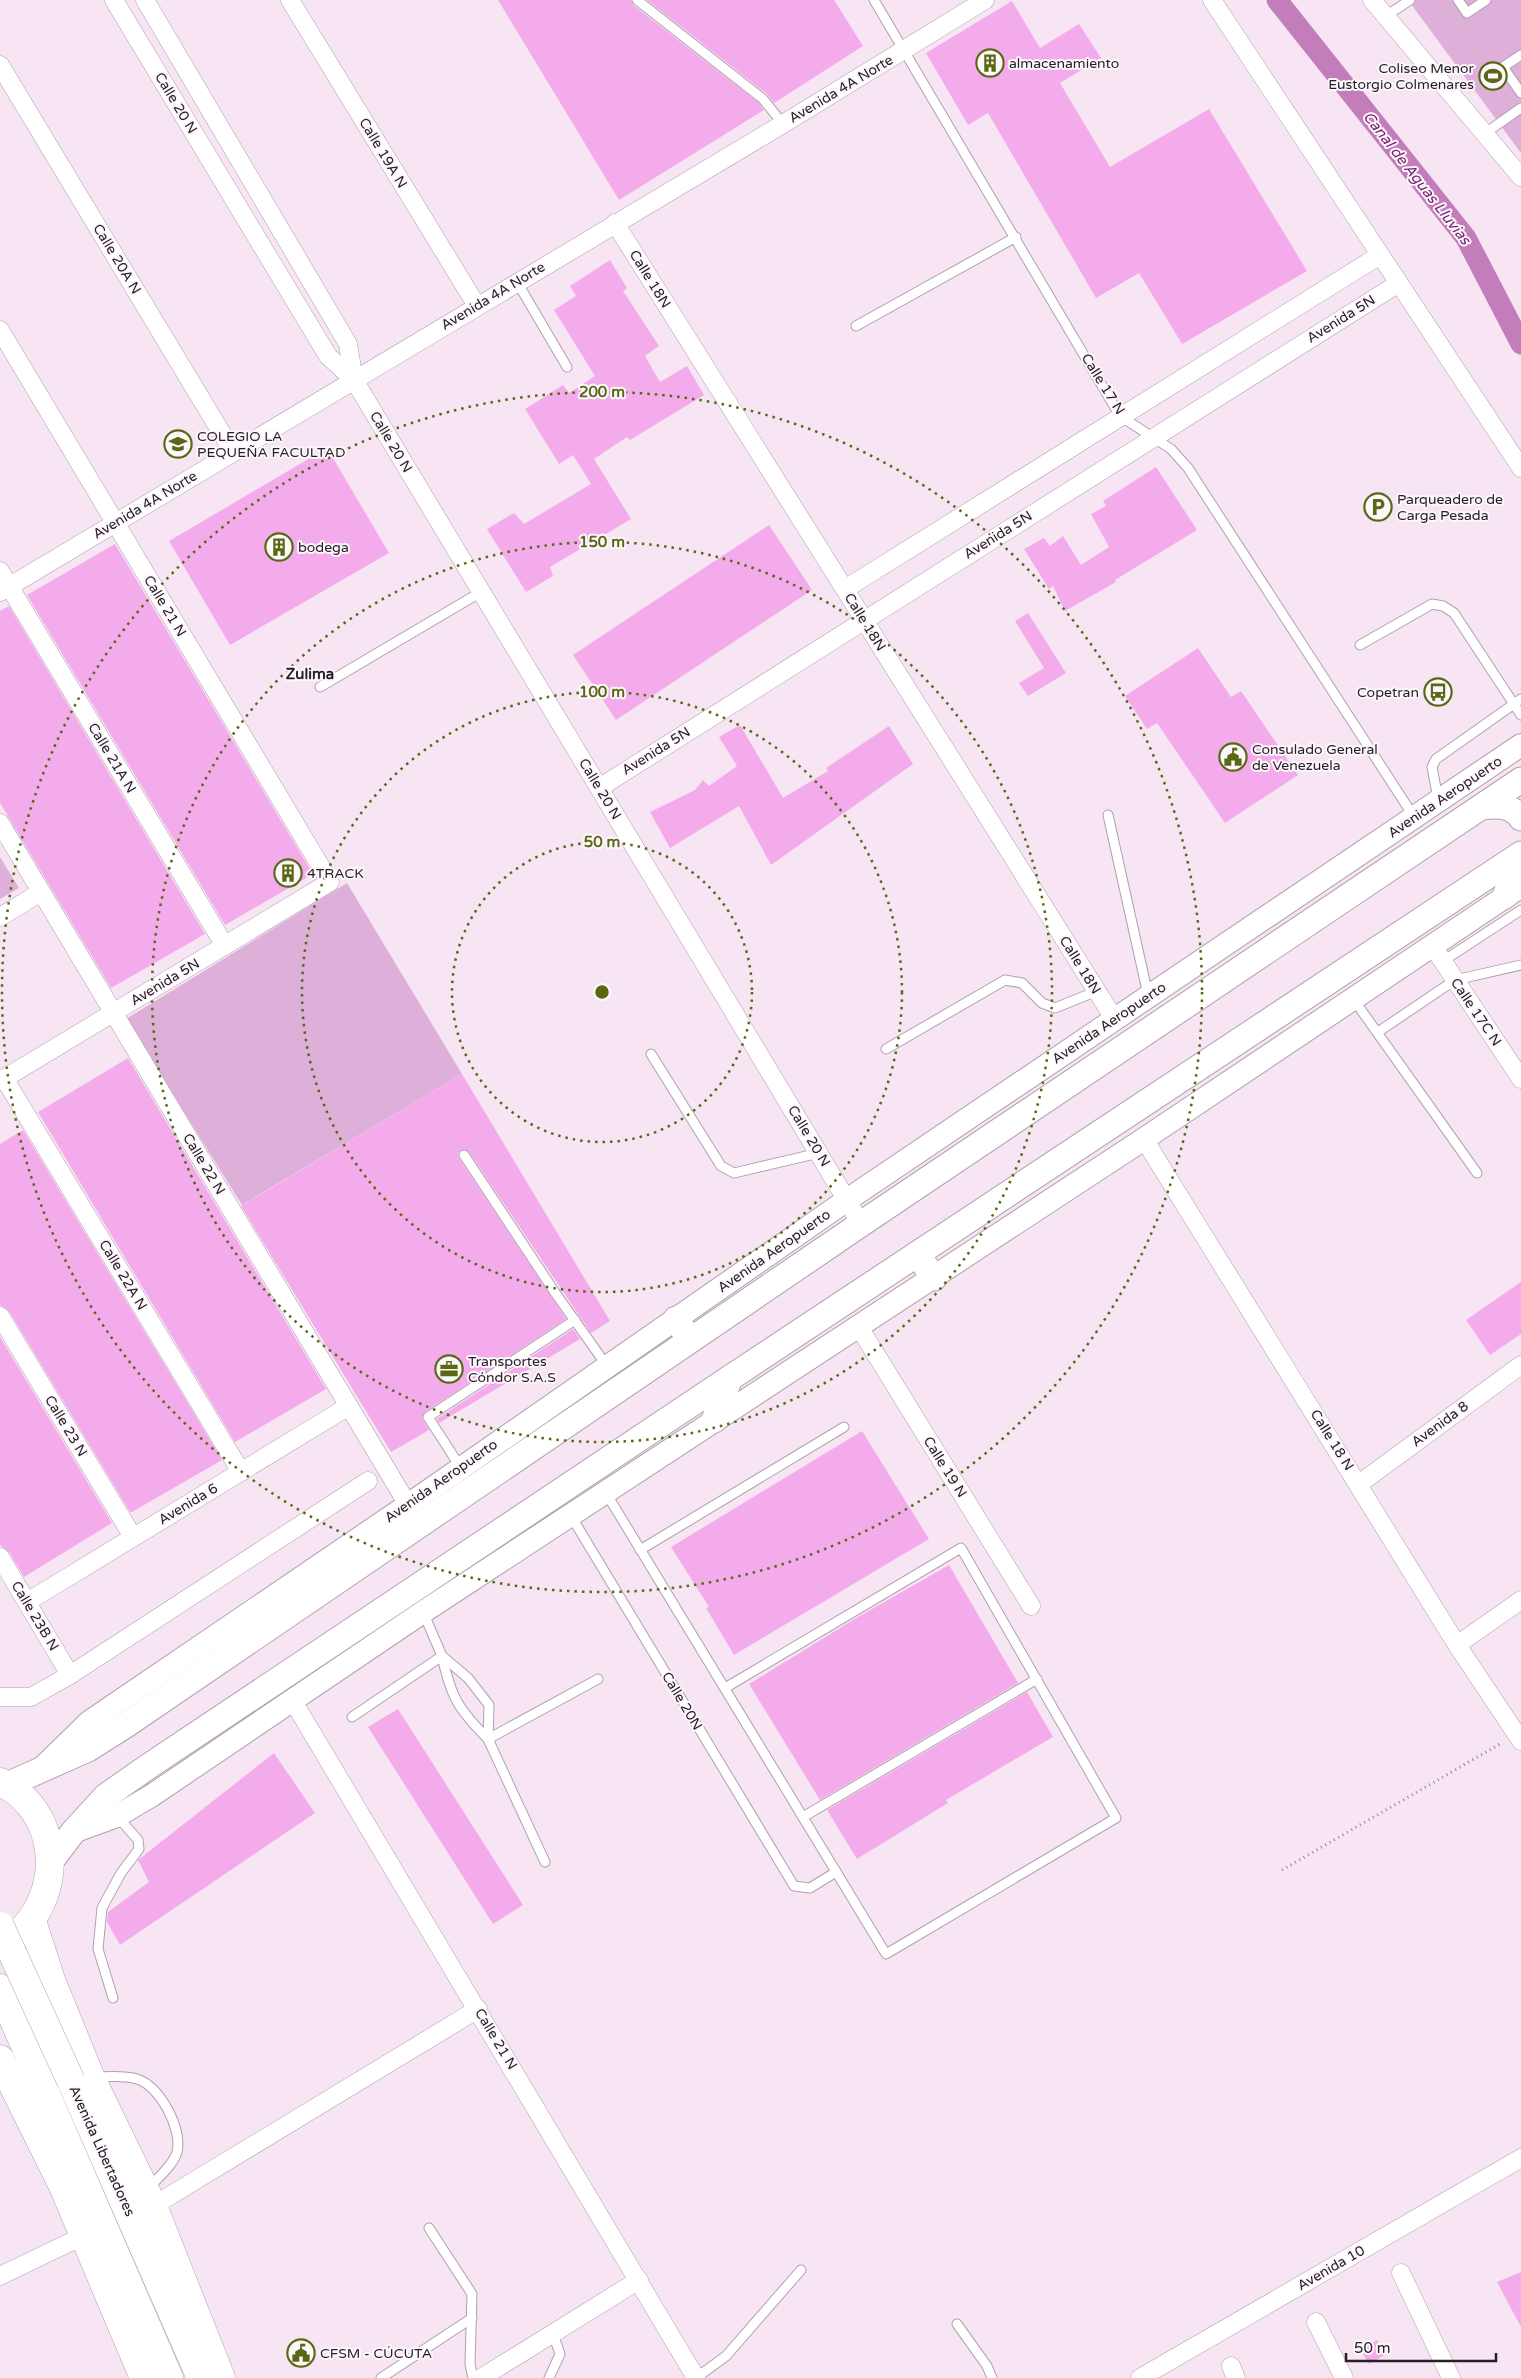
<svg xmlns="http://www.w3.org/2000/svg" width="1521" height="2378" viewBox="0 0 1521 2378" font-family="'Varela Round',sans-serif">
  <style>
    .green { fill: #deafd8 }
    .lines { fill: none; stroke-linecap: round; stroke-linejoin: round }
    .canal { stroke: #c37dbb; stroke-width: 21 }
    .building { fill: #f4abec }
    .service-casing { stroke: #b1a0af; stroke-width: 11 }
    .minor-casing { stroke: #b1a0af; stroke-width: 19 }
    .tertiary-casing { stroke: #b1a0af; stroke-width: 24 }
    .secondary-casing { stroke: #b1a0af; stroke-width: 27 }
    .primary-casing { stroke: #b1a0af; stroke-width: 29 }
    .path { stroke: #91858f; stroke-width: 3; stroke-dasharray: 1 4; stroke-linecap: butt }
    .service { stroke: #fff; stroke-width: 9 }
    .minor { stroke: #fff; stroke-width: 18 }
    .tertiary { stroke: #fff; stroke-width: 22 }
    .secondary { stroke: #fff; stroke-width: 25 }
    .primary { stroke: #fff; stroke-width: 28 }
    .primary-bridge-casing { stroke: #b1a0af; stroke-width: 29; stroke-linecap: butt }
    .primary-bridge { stroke: #fff; stroke-width: 28 }
    .ring { fill: none; stroke: #586813; stroke-width: 2.5; stroke-dasharray: 2.5 5 }
    .labels { text-anchor: middle; dominant-baseline: central; stroke-width: 4; stroke-linejoin: round; paint-order: stroke }
    .poi-label { font-size: 14px; fill: #272126; stroke: #fdf6fc; text-anchor: start }
    .street-label { font-size: 14px; fill: #272126; stroke: #fdf6fc }
    .water-label { font-size: 15px; font-style: italic; fill: #762471; stroke: #fdf6fc }
    .neighbourhood-label { font-size: 15px; font-weight: bold; fill: #272126; stroke: #fdf6fc }
    .centre { fill: #586813; stroke: #fdf6fc; stroke-width: 2.5 }
    .ring-label { font-size: 15px; text-anchor: middle; font-weight: bold; fill: #586813; stroke: #fdf6fc; stroke-width: 4; stroke-linejoin: round; paint-order: stroke }
  </style>
  <rect width="100%" height="100%" fill="#f7e5f4"/>
  <g class="green">
    <path d="M 1408,0 L 1521,0 L 1521,153 Z"/>
    <path d="M 0,857 L 19,888 L 0,899 Z"/>
    <path d="M 347,883 L 462,1074 L 242,1205 L 126,1019 Z"/>
  </g>
  <g class="lines">
    <path class="canal" d="M 1277,0 L 1466,238 L 1521,344"/>
  </g>
  <g class="building">
    <path d="M 498,0 L 631,0 L 633,5 L 759,103 L 764,110 L 619,200 Z"/>
    <path d="M 647,0 L 834,0 L 863,46 L 774,103 L 767,94 Z"/>
    <path d="M 1012,1 L 1040,48 L 1079,24 L 1101,58 L 1060,83 L 1110,167 L 1209,109 L 1307,271 L 1182,344 L 1139,273 L 1096,298 L 988,113 L 968,125 L 926,53 Z"/>
    <path d="M 610,260 L 627,288 L 623,291 L 659,346 L 645,356 L 660,382 L 687,366 L 704,395 L 630,440 L 627,437 L 594,459 L 631,519 L 550,567 L 553,576 L 526,592 L 487,529 L 514,513 L 524,524 L 591,484 L 573,455 L 559,464 L 525,409 L 563,385 L 569,393 L 595,376 L 554,310 L 576,296 L 570,286 Z"/>
    <path d="M 327,448 L 389,553 L 230,645 L 169,541 Z"/>
    <path d="M 1156,467 L 1197,530 L 1115,580 L 1116,582 L 1065,611 L 1053,586 L 1049,589 L 1024,549 L 1044,538 L 1050,546 L 1063,536 L 1081,565 L 1109,547 L 1091,514 L 1106,506 L 1103,501 Z"/>
    <path d="M 769,525 L 812,590 L 616,720 L 573,655 Z"/>
    <path d="M 115,544 L 313,874 L 225,925 L 27,595 Z"/>
    <path d="M 9,606 L 205,934 L 111,988 L 0,803 L 0,611 Z"/>
    <path d="M 1028,613 L 1066,673 L 1028,696 L 1019,683 L 1044,668 L 1015,621 Z"/>
    <path d="M 1198,648 L 1231,697 L 1241,691 L 1298,775 L 1225,823 L 1157,723 L 1147,729 L 1125,696 Z"/>
    <path d="M 740,725 L 783,798 L 828,771 L 826,768 L 889,726 L 913,764 L 771,865 L 739,806 L 670,848 L 650,812 L 695,790 L 703,780 L 709,786 L 737,766 L 719,737 Z"/>
    <path d="M 128,1058 L 326,1389 L 235,1442 L 38,1112 Z"/>
    <path d="M 462,1074 L 610,1321 L 591,1333 L 469,1152 L 461,1150 L 458,1153 L 459,1158 L 566,1319 L 425,1412 L 422,1418 L 429,1430 L 391,1452 L 241,1206 Z"/>
    <path d="M 23,1130 L 222,1460 L 132,1512 L 130,1512 L 9,1311 L 0,1305 L 0,1144 Z"/>
    <path d="M 1521,1282 L 1521,1334 L 1490,1355 L 1466,1320 Z"/>
    <path d="M 573,1329 L 580,1339 L 439,1423 L 437,1419 Z"/>
    <path d="M 0,1337 L 112,1523 L 24,1577 L 9,1552 L 0,1545 Z"/>
    <path d="M 862,1431 L 929,1539 L 734,1655 L 706,1608 L 709,1607 L 671,1547 Z"/>
    <path d="M 949,1565 L 1018,1683 L 820,1800 L 749,1684 L 858,1617 Z"/>
    <path d="M 1027,1692 L 1053,1737 L 946,1800 L 948,1803 L 857,1859 L 827,1810 Z"/>
    <path d="M 398,1709 L 523,1905 L 493,1924 L 368,1727 Z"/>
    <path d="M 274,1753 L 315,1813 L 120,1945 L 107,1922 L 108,1912 L 149,1882 L 138,1860 Z"/>
    <path d="M 1521,2272 L 1521,2327 L 1497,2282 Z"/>
    <path d="M 1377,2340 L 1386,2354 L 1369,2364 L 1360,2349 Z"/>
  </g>
  <g class="lines">
    <g class="service-casing">
      <g id="service">
        <path d="M 637,0 L 763,99 L 783,124"/>
        <path d="M 874,0 L 1120,416 L 1171,449 L 1188,468 L 1414,817"/>
        <path d="M 1458,0 L 1467,13 L 1486,0"/>
        <path d="M 1386,16 L 1410,0"/>
        <path d="M 1521,55 L 1503,67 L 1521,93"/>
        <path d="M 1484,134 L 1521,108"/>
        <path d="M 517,282 L 567,367"/>
        <path d="M 856,326 L 1016,237"/>
        <path d="M 1360,645 L 1432,604 L 1443,606 L 1454,613 L 1521,715"/>
        <path d="M 320,687 L 481,592"/>
        <path d="M 1438,799 L 1432,767 L 1436,759 L 1521,699"/>
        <path d="M 1108,815 L 1148,995"/>
        <path d="M 1443,961 L 1521,910"/>
        <path d="M 1354,1000 L 1477,1173"/>
        <path d="M 1378,1032 L 1455,980 L 1521,965"/>
        <path d="M 886,1049 L 1005,980 L 1022,983 L 1042,1003 L 1055,1008 L 1097,991"/>
        <path d="M 651,1054 L 721,1166 L 734,1173 L 819,1153"/>
        <path d="M 464,1155 L 556,1294 L 607,1366"/>
        <path d="M 461,1468 L 428,1417 L 575,1320"/>
        <path d="M 606,1493 L 886,1954 L 1116,1818 L 961,1548 L 725,1688"/>
        <path d="M 571,1516 L 794,1886 L 810,1888 L 836,1872"/>
        <path d="M 640,1550 L 844,1427"/>
        <path d="M 423,1612 L 442,1656 L 468,1678 L 489,1705 L 488,1739 L 545,1862"/>
        <path d="M 352,1717 L 442,1656 C 451,1697 458,1709 488,1739 L 598,1679"/>
        <path d="M 803,1817 L 1037,1679"/>
        <path d="M 113,1998 L 98,1949 L 102,1908 L 121,1873 L 139,1849 L 138,1840 L 117,1816"/>
        <path d="M 94,2077 C 107,2077 124,2075 137,2079 C 159,2085 183,2129 177,2152 C 173,2166 156,2179 148,2189"/>
        <path d="M 429,2228 L 472,2294 L 470,2364 L 473,2378"/>
        <path d="M 957,2324 L 987,2366 L 992,2378"/>
        <path d="M 381,2378 L 472,2318"/>
        <path d="M 549,2378 L 560,2354 L 553,2334"/>
        <path d="M 696,2378 L 726,2356 L 801,2270"/>
      </g>
    </g>
    <g class="minor-casing">
      <g id="minor">
        <path d="M 114,0 L 328,356 L 354,380 L 861,1224"/>
        <path d="M 145,0 L 348,344 L 354,380"/>
        <path d="M 290,0 L 477,306"/>
        <path d="M 1212,0 L 1521,468"/>
        <path d="M 1372,0 L 1521,177"/>
        <path d="M 0,65 L 233,452"/>
        <path d="M 615,223 L 1115,1020"/>
        <path d="M 0,330 L 330,882 L 0,1081"/>
        <path d="M 0,571 L 225,946"/>
        <path d="M 845,589 L 1380,255"/>
        <path d="M 0,592 L 783,124 L 985,0"/>
        <path d="M 599,788 L 1399,283"/>
        <path d="M 0,823 L 408,1505"/>
        <path d="M 0,917 L 41,892"/>
        <path d="M 1432,945 L 1521,1079"/>
        <path d="M 4,1078 L 241,1472"/>
        <path d="M 1144,1139 L 1457,1645 L 1521,1741"/>
        <path d="M 0,1316 L 133,1537"/>
        <path d="M 859,1327 L 1031,1606"/>
        <path d="M 1359,1484 L 1521,1365"/>
        <path d="M 0,1557 L 70,1675"/>
        <path d="M 27,1602 L 349,1406"/>
        <path d="M 1457,1645 L 1521,1600"/>
        <path d="M 0,1697 L 31,1697 L 70,1675 L 368,1481"/>
        <path d="M 293,1701 L 696,2378"/>
        <path d="M 153,2206 L 478,2009"/>
        <path d="M 1401,2273 L 1451,2378"/>
        <path d="M 0,2276 L 85,2235"/>
        <path d="M 1316,2322 L 1344,2378"/>
        <path d="M 1231,2366 L 1236,2378"/>
        <path d="M 481,2378 L 639,2280"/>
        <path d="M 1140,2378 L 1521,2158"/>
      </g>
    </g>
    <g class="tertiary-casing">
      <g id="tertiary">
        <path d="M 44,1766 L 89,1722 L 408,1505 L 847,1200 L 1521,745"/>
        <path d="M 73,1832 L 117,1816 L 151,1796 L 423,1612 L 1144,1139 L 1520,887"/>
      </g>
    </g>
    <g class="secondary-casing">
      <g id="secondary">
        <path d="M 1483,807 C 1497,805 1512,805 1521,818"/>
        <path d="M 1505,896 L 1521,857"/>
        <path d="M 917,1254 L 934,1278"/>
        <path d="M 676,1319 L 690,1340"/>
        <path d="M 714,1420 L 730,1378"/>
        <path d="M 7,1785 L 88,1749 L 126,1725 L 861,1224 L 1521,780"/>
        <path d="M 51,1861 L 73,1832 L 106,1796 L 146,1768 L 730,1378 L 1521,854"/>
      </g>
    </g>
    <g class="primary-casing">
      <g id="primary">
        <path d="M 0,1782 C 60,1810 65,1891 19,1933"/>
        <path d="M 32,1921 L 51,1980 L 73,2034 L 90,2076 L 153,2206 L 221,2378"/>
        <path d="M 0,1988 L 169,2378"/>
        <path d="M 0,2059 L 63,2186 L 144,2378"/>
        <path d="M 71,2081 L 201,2378"/>
      </g>
    </g>
    <path class="path" d="M 1282,1870 L 1500,1744"/>
    <use href="#service" class="service"/>
    <use href="#minor" class="minor"/>
    <use href="#tertiary" class="tertiary"/>
    <use href="#secondary" class="secondary"/>
    <use href="#primary" class="primary"/>
    <g class="primary-bridge-casing">
      <path id="primary-bridge" d="M 0,1926 L 71,2081"/>
    </g>
    <use href="#primary-bridge" class="primary-bridge"/>
  </g>
  <g class="ring">
    <circle cx="602" cy="992" r="150"/>
    <circle cx="602" cy="992" r="300"/>
    <circle cx="602" cy="992" r="450"/>
    <circle cx="602" cy="992" r="600"/>
  </g>
  <defs>
    <g id="building-ring" transform="scale(1.4375)"><circle r="9.5" fill="#fdf6fc" stroke="#586813" stroke-width="1.5"/><path d="M-4-6H4V6H1V3H-1V6H-4ZM-2.5-4.3h1.7v1.8h-1.7ZM.8-4.3h1.7v1.8H.8ZM-2.5-1h1.7V.8h-1.7ZM.8-1h1.7V.8H.8Z" fill="#586813"/></g>
    <g id="stadium-ring" transform="scale(1.4375)"><circle r="9.5" fill="#fdf6fc" stroke="#586813" stroke-width="1.5"/><path d="M0-5a6.5 5 0 1 0 0 10a6.5 5 0 1 0 0-10ZM-3.5-1.8h7v3.6h-7Z" fill="#586813"/></g>
    <g id="school-ring" transform="scale(1.4375)"><circle r="9.5" fill="#fdf6fc" stroke="#586813" stroke-width="1.5"/><path d="M0-5L7-2L0 1L-7-2ZM-4 1L0 2.5L4 1V4Q0 6-4 4Z" fill="#586813"/></g>
    <g id="parking-ring" transform="scale(1.4375)"><circle r="9.5" fill="#fdf6fc" stroke="#586813" stroke-width="1.5"/><path d="M-3.5-5.5H1a3.5 3.5 0 0 1 0 7H-1V5.5H-3.5ZM-1-3.4V-.6H.8a1.4 1.4 0 0 0 0-2.8Z" fill="#586813"/></g>
    <g id="bus-ring" transform="scale(1.4375)"><circle r="9.5" fill="#fdf6fc" stroke="#586813" stroke-width="1.5"/><path d="M-5-6H5V4H4V6H2V4H-2V6H-4V4H-5ZM-3.5-4V0h7V-4ZM-3.5 1.2v1.5H-2V1.2ZM2 1.2v1.5H3.5V1.2Z" fill="#586813"/></g>
    <g id="civic-ring" transform="scale(1.4375)"><circle r="9.5" fill="#fdf6fc" stroke="#586813" stroke-width="1.5"/><path d="M-.6-6.5H3V-4.5H.6V-3L4-1V1h2V6H-6V1h2V-1L-.6-3ZM-1.2 2.5V6h2.4V2.5Z" fill="#586813"/></g>
    <g id="office-ring" transform="scale(1.4375)"><circle r="9.5" fill="#fdf6fc" stroke="#586813" stroke-width="1.5"/><path d="M-6-3h4V-5.5h4V-3h4V5H-6ZM-1-4.5V-3h2v-1.5ZM-6 0V1H6V0Z" fill="#586813"/></g>
  </defs>
  <g fill-rule="evenodd">
    <use href="#building-ring" x="990" y="63"/>
    <use href="#stadium-ring" x="1493" y="76"/>
    <use href="#school-ring" x="178" y="444"/>
    <use href="#parking-ring" x="1378" y="507"/>
    <use href="#building-ring" x="279" y="547"/>
    <use href="#bus-ring" x="1438" y="692"/>
    <use href="#civic-ring" x="1233" y="757"/>
    <use href="#building-ring" x="288" y="873"/>
    <use href="#office-ring" x="449" y="1369"/>
    <use href="#civic-ring" x="301" y="2353"/>
  </g>
  <g class="labels">
    <g class="poi-label">
      <text x="1009" y="63">almacenamiento</text>
      <text x="1474" y="68" text-anchor="end">Coliseo Menor<tspan x="1474" dy="16">Eustorgio Colmenares</tspan></text>
      <text x="197" y="436">COLEGIO LA<tspan x="197" dy="16">PEQUEÑA FACULTAD</tspan></text>
      <text x="1397" y="499">Parqueadero de<tspan x="1397" dy="16">Carga Pesada</tspan></text>
      <text x="298" y="547">bodega</text>
      <text x="1419" y="692" text-anchor="end">Copetran</text>
      <text x="1252" y="749">Consulado General<tspan x="1252" dy="16">de Venezuela</tspan></text>
      <text x="307" y="873">4TRACK</text>
      <text x="468" y="1361">Transportes<tspan x="468" dy="16">Cóndor S.A.S</tspan></text>
      <text x="320" y="2353">CFSM - CÚCUTA</text>
    </g>
    <g class="street-label">
      <text transform="translate(841 89) rotate(-31)">Avenida 4A Norte</text>
      <text transform="translate(176 103) rotate(59)">Calle 20 N</text>
      <text transform="translate(383 153) rotate(59)">Calle 19A N</text>
      <text transform="translate(117 259) rotate(59)">Calle 20A N</text>
      <text transform="translate(650 279) rotate(58)">Calle 18N</text>
      <text transform="translate(493 296) rotate(-31)">Avenida 4A Norte</text>
      <text transform="translate(1341 319) rotate(-32)">Avenida 5N</text>
      <text transform="translate(1103 384) rotate(58)">Calle 17 N</text>
      <text transform="translate(391 442) rotate(59)">Calle 20 N</text>
      <text transform="translate(145 505) rotate(-31)">Avenida 4A Norte</text>
      <text transform="translate(998 535) rotate(-32)">Avenida 5N</text>
      <text transform="translate(165 606) rotate(59)">Calle 21 N</text>
      <text transform="translate(865 622) rotate(58)">Calle 18N</text>
      <text transform="translate(656 751) rotate(-32)">Avenida 5N</text>
      <text transform="translate(112 758) rotate(59)">Calle 21A N</text>
      <text transform="translate(600 789) rotate(59)">Calle 20 N</text>
      <text transform="translate(1445 797) rotate(-34)">Avenida Aeropuerto</text>
      <text transform="translate(1080 965) rotate(58)">Calle 18N</text>
      <text transform="translate(165 982) rotate(-31)">Avenida 5N</text>
      <text transform="translate(1476 1012) rotate(56)">Calle 17C N</text>
      <text transform="translate(1109 1023) rotate(-34)">Avenida Aeropuerto</text>
      <text transform="translate(809 1136) rotate(59)">Calle 20 N</text>
      <text transform="translate(204 1164) rotate(59)">Calle 22 N</text>
      <text transform="translate(774 1251) rotate(-35)">Avenida Aeropuerto</text>
      <text transform="translate(123 1275) rotate(59)">Calle 22A N</text>
      <text transform="translate(1440 1424) rotate(-36)">Avenida 8</text>
      <text transform="translate(66 1426) rotate(59)">Calle 23 N</text>
      <text transform="translate(1332 1440) rotate(58)">Calle 18 N</text>
      <text transform="translate(945 1467) rotate(58)">Calle 19 N</text>
      <text transform="translate(441 1481) rotate(-35)">Avenida Aeropuerto</text>
      <text transform="translate(188 1504) rotate(-31)">Avenida 6</text>
      <text transform="translate(35 1616) rotate(59)">Calle 23B N</text>
      <text transform="translate(682 1701) rotate(59)">Calle 20N</text>
      <text transform="translate(496 2039) rotate(59)">Calle 21 N</text>
      <text transform="translate(102 2151) rotate(66)">Avenida Libertadores</text>
      <text transform="translate(1331 2268) rotate(-30)">Avenida 10</text>
    </g>
    <g class="water-label">
      <text transform="translate(1417 178) rotate(52)">Canal de Aguas Lluvias</text>
    </g>
    <g class="neighbourhood-label">
      <text x="310" y="674">Zulima</text>
    </g>
  </g>
  <circle cx="602" cy="992" r="8" class="centre"/>
  <g class="ring-label">
    <text x="602" y="397">200 m</text>
    <text x="602" y="547">150 m</text>
    <text x="602" y="697">100 m</text>
    <text x="602" y="847">50 m</text>
  </g>
  <path d="M1346 2353v8h150v-8" fill="none" stroke="#272126" stroke-width="2.5"/>
  <text x="1354" y="2353" font-size="15" fill="#272126" stroke="#fdf6fc" stroke-width="4" paint-order="stroke">50 m</text>
</svg>
